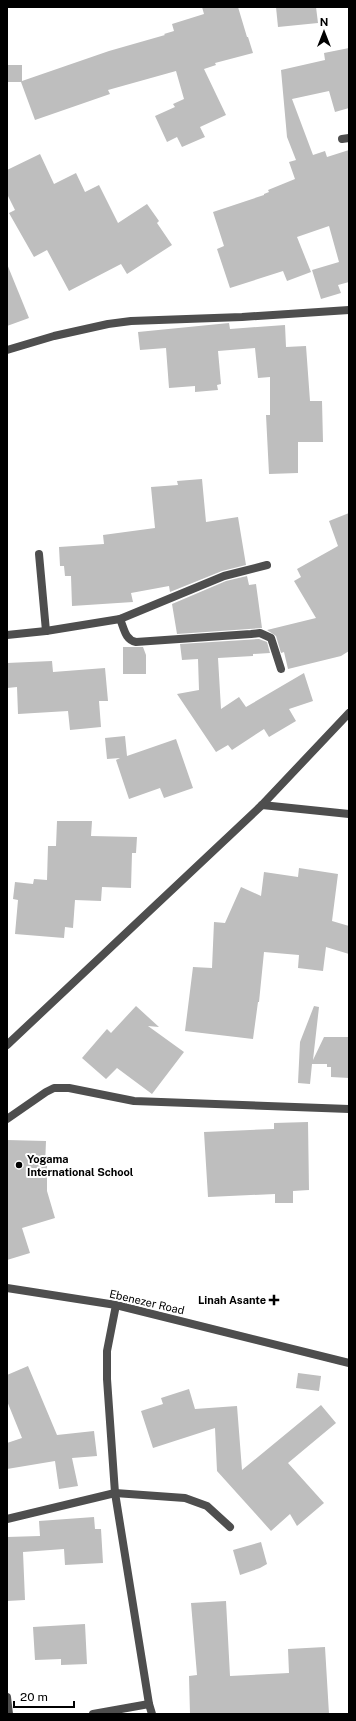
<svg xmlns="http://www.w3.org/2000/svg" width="356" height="1721" viewBox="0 0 356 1721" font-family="'Public Sans',sans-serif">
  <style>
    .building { fill: #bebebe }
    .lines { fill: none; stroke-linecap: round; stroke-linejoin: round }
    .service { stroke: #4e4e4e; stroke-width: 8 }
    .minor { stroke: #4e4e4e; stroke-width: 8 }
    .tertiary { stroke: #4e4e4e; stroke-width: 8 }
    .poi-dot { fill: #000; stroke: #fff; stroke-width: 1.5 }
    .labels { text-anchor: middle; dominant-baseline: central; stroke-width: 4; stroke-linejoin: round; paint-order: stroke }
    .poi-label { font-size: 11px; font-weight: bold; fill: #000; stroke: #fff; text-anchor: start }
    .street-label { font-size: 11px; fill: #000; stroke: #fff }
  </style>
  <rect width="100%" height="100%" fill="#fff"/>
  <g class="building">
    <path d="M 202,7 L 238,7 L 247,37 L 248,37 L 253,53 L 215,63 L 216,65 L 204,69 L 226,115 L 200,127 L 205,137 L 182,147 L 177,137 L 167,142 L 155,116 L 175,107 L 173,104 L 184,99 L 176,71 L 108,90 L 110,94 L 35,120 L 21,82 L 7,82 L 7,65 L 22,65 L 22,81 L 109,51 L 165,35 L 164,34 L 174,31 L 172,24 L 204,14 Z"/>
    <path d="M 276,7 L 316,7 L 318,23 L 278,27 Z"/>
    <path d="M 349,48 L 349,108 L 335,112 L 329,91 L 292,99 L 313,155 L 325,151 L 327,157 L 349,150 L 349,282 L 338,285 L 341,293 L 321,299 L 312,270 L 339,262 L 329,226 L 297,237 L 311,272 L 287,281 L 283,271 L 230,288 L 217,249 L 224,246 L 213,212 L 264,195 L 264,194 L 269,192 L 268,190 L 295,179 L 289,162 L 296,160 L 287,137 L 281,70 L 325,60 L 324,53 Z"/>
    <path d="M 40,154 L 54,184 L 76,173 L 85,192 L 99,185 L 118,223 L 147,204 L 159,221 L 157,223 L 172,245 L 127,274 L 121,264 L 69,291 L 47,250 L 34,257 L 9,213 L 15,210 L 7,194 L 7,170 Z"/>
    <path d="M 7,264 L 29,318 L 7,326 Z"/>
    <path d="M 229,323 L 230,329 L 285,325 L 286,347 L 306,346 L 310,401 L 322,401 L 323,442 L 298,442 L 298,473 L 269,474 L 266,415 L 270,415 L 270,377 L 258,378 L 255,348 L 218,351 L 221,384 L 217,385 L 218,390 L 195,392 L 195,386 L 169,388 L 166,348 L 140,350 L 138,332 Z"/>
    <path d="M 202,479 L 206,522 L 238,517 L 246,565 L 222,571 L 170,592 L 169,586 L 131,593 L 133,602 L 72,606 L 71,576 L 65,576 L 64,566 L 60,566 L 59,547 L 104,544 L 103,535 L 155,528 L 151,487 L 178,485 L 177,481 Z"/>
    <path d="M 349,513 L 349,651 L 341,656 L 288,669 L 284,652 L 281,653 L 276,636 L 267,630 L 316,618 L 294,581 L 301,577 L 297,569 L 338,546 L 329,521 Z"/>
    <path d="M 247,576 L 249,585 L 256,584 L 262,628 L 177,634 L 172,604 L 226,581 Z"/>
    <path d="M 259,639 L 267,642 L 270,653 L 253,654 L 253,656 L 218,658 L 221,709 L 239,697 L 246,707 L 304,673 L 313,701 L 289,709 L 296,721 L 269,737 L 264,729 L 232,750 L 228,745 L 216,752 L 177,694 L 199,690 L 198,659 L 182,660 L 180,644 Z"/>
    <path d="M 123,647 L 143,647 L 146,655 L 146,674 L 123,674 Z"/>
    <path d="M 52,661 L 53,672 L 105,668 L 108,701 L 99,701 L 101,727 L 70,730 L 68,711 L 18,714 L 17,687 L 7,688 L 7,663 Z"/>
    <path d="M 125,736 L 127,756 L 176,739 L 193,788 L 164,798 L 160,788 L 129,799 L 116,760 L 120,758 L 107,759 L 105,738 Z"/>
    <path d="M 57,821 L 92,821 L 91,836 L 137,837 L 136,853 L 132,853 L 131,888 L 102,887 L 101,901 L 75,900 L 73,928 L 65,927 L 64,938 L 15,934 L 18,900 L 13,899 L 15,882 L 33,884 L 34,879 L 47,880 L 48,846 L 56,846 Z"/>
    <path d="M 299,868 L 338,874 L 332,921 L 349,926 L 349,954 L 326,947 L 323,971 L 298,968 L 299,955 L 264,952 L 259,1002 L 258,1002 L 253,1039 L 185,1031 L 193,967 L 212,968 L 214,922 L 225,923 L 241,887 L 261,896 L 264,872 L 298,877 Z"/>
    <path d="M 136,1006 L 159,1027 L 148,1026 L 184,1052 L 152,1094 L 117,1068 L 106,1079 L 82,1058 L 107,1029 L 111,1033 Z"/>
    <path d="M 314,1006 L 319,1007 L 313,1060 L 324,1037 L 349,1037 L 349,1078 L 331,1077 L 331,1067 L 327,1067 L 327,1064 L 312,1064 L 310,1084 L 298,1083 L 300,1042 Z"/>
    <path d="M 308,1122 L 309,1190 L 293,1191 L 293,1203 L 275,1203 L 275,1194 L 208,1197 L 204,1132 L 274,1129 L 274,1123 Z"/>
    <path d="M 7,1140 L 46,1141 L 45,1166 L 47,1166 L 47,1191 L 55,1218 L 22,1228 L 30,1253 L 7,1260 Z"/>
    <path d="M 28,1366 L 57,1435 L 94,1431 L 97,1456 L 72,1458 L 78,1486 L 59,1489 L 55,1461 L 7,1469 L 7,1443 L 22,1438 L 7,1401 L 7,1375 Z"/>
    <path d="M 298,1373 L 321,1376 L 319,1391 L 296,1388 Z"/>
    <path d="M 189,1389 L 195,1409 L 237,1406 L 242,1470 L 321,1405 L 336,1423 L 288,1463 L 324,1503 L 297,1526 L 290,1514 L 271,1531 L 217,1471 L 215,1428 L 153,1448 L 141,1411 L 163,1404 L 161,1398 Z"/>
    <path d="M 94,1517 L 95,1529 L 101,1529 L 103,1563 L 65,1565 L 64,1549 L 23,1552 L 25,1600 L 7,1601 L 7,1537 L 40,1536 L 39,1521 Z"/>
    <path d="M 261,1542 L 267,1564 L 260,1568 L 240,1575 L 233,1550 Z"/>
    <path d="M 226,1601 L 230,1676 L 289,1673 L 288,1649 L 325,1647 L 329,1714 L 190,1714 L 189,1676 L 197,1675 L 191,1603 Z"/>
    <path d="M 85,1624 L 87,1664 L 61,1665 L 61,1659 L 35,1660 L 33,1627 Z"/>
  </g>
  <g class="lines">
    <g class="service">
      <path d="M 39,554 L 46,631"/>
      <path d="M 120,619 C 124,628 125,640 136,642 L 251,634 L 260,633 L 271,638 L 281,669"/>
      <path d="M 7,635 L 46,631 L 120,619 L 224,576 L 267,565"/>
    </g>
    <g class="minor">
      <path d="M 342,139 L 349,138"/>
      <path d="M 7,350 L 54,336 L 108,324 L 131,321 L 242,317 L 349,310"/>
      <path d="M 262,805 L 349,814"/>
      <path d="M 7,1045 L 262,805 L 349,713"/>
      <path d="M 7,1119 L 46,1092 L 54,1088 L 69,1088 L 134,1101 L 349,1109"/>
      <path d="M 7,1519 L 115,1493 L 185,1498 L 207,1506 L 230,1527"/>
      <path d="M 7,1697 L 9,1714"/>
      <path d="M 149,1704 L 152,1714"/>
      <path d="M 93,1714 L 149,1704 L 115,1493 L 107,1379 L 107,1351 L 116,1305"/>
    </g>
    <path class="tertiary" d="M 7,1288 L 116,1305 L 349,1363"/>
  </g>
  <g class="poi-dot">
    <circle cx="19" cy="1165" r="4"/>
    <path d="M272 1294h4v4h4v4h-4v4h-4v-4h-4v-4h4z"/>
  </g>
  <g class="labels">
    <g class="poi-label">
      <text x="27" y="1159">Yogama<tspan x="27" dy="13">International School</tspan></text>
      <text x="266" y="1300" text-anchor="end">Linah Asante</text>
    </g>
    <g class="street-label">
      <text transform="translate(147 1302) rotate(13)">Ebenezer Road</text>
    </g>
  </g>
  <rect width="356" height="1721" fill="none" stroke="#000000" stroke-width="16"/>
  <g transform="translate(324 32)" stroke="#ffffff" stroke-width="3" paint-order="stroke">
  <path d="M0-3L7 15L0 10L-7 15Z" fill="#000000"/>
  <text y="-6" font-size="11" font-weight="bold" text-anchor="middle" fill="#000000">N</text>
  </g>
  <path d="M14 1701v6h60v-6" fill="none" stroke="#000000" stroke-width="2"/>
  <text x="20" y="1701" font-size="12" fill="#000000" stroke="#ffffff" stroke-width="3" paint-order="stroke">20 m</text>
</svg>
